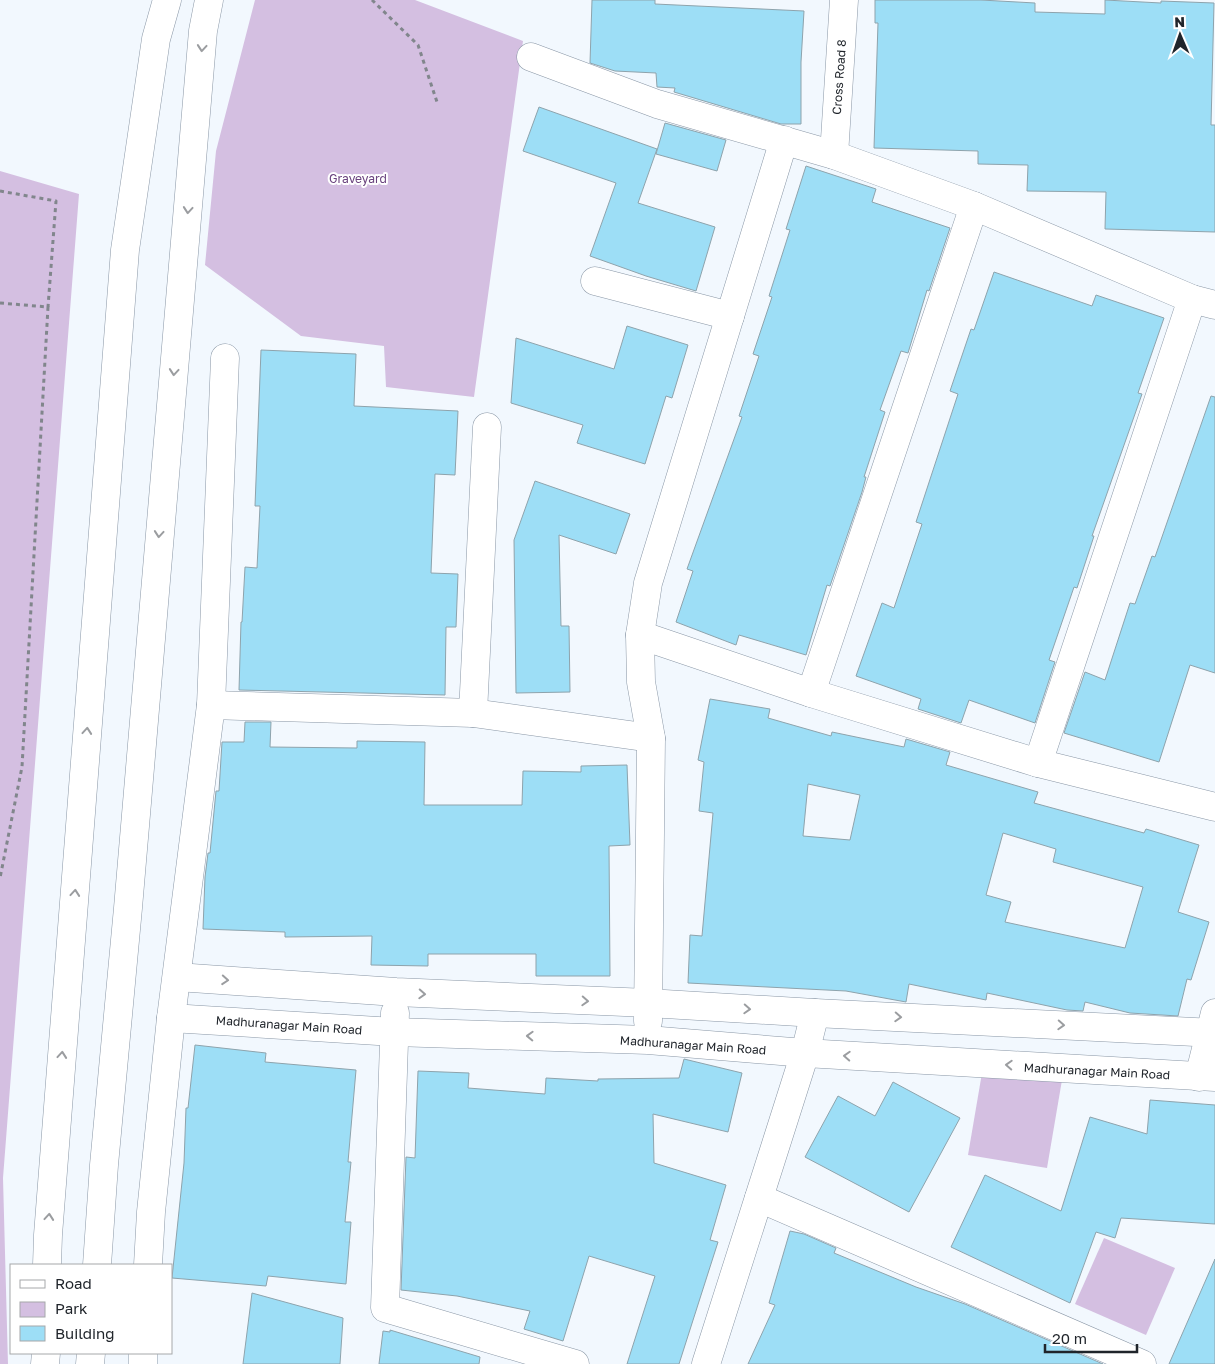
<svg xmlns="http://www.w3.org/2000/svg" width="1215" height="1364" viewBox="0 0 1215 1364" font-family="'Golos Text',sans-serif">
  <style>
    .green { fill: #d4bfe1 }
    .building { fill: #9ddef6; stroke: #8ea3ac; fill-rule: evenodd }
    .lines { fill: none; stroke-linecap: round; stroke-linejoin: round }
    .minor-casing { stroke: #8a97a6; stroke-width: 29 }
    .major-casing { stroke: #8a97a6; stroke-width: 29 }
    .path { stroke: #81868c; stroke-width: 3; stroke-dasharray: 4 4; stroke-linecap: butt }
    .minor { stroke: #fff; stroke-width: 28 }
    .major { stroke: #fff; stroke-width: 28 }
    .oneway { stroke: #9b9da0 }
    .labels { text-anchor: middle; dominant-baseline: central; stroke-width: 4; stroke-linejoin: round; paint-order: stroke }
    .street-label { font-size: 12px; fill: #20252b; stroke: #fff }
    .park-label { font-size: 12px; fill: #6a437e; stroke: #fff }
  </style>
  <rect width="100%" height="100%" fill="#f2f8fe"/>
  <g class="green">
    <path d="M 255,0 L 415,0 L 523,41 L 474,397 L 386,387 L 384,346 L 301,336 L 205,265 L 216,151 Z"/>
    <path d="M 0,171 L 79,194 L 3,1178 L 8,1364 L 0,1364 Z"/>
    <path d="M 983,1067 L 1062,1080 L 1047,1168 L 968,1155 Z"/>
    <path d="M 1104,1238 L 1175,1268 L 1146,1335 L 1075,1304 Z"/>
  </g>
  <g class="building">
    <path d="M 592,0 L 655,0 L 655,4 L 804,11 L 801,62 L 801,124 L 781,124 L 674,92 L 675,88 L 657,87 L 656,73 L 615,71 L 590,63 Z"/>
    <path d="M 875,0 L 981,0 L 1035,3 L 1035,12 L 1105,14 L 1105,0 L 1161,3 L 1161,1 L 1214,3 L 1211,125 L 1215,125 L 1215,232 L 1105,229 L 1106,192 L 1027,191 L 1028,165 L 978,164 L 978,151 L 874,148 L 878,23 L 875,23 Z"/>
    <path d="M 539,107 L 657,149 L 638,203 L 715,227 L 696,291 L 646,276 L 590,256 L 616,183 L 523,151 Z"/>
    <path d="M 665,123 L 726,140 L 717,171 L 656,154 Z"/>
    <path d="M 806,166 L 876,189 L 872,202 L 950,228 L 929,291 L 927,290 L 908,353 L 901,351 L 880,410 L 885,412 L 864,477 L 866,477 L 862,492 L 830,586 L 827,585 L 806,655 L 739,635 L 736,645 L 676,622 L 693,571 L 687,569 L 742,417 L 739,416 L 759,356 L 753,354 L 772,297 L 769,296 L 790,230 L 786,229 Z"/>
    <path d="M 994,272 L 1092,306 L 1096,295 L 1164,318 L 1138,393 L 1142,394 L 1092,536 L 1094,536 L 1077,588 L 1074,587 L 1049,660 L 1055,662 L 1035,723 L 969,700 L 961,723 L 918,709 L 921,699 L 856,676 L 882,603 L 894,608 L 922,524 L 916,522 L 958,394 L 950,391 L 971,329 L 974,330 Z"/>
    <path d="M 627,326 L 688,345 L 672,398 L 666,396 L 645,464 L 577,443 L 583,425 L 511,403 L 516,338 L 614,369 Z"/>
    <path d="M 261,350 L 356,354 L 354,406 L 458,411 L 455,475 L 435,474 L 431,573 L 458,574 L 456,627 L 446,627 L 445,695 L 239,690 L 241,622 L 242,622 L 245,567 L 257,568 L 260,506 L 255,506 Z"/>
    <path d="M 1211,396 L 1215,397 L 1215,673 L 1190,665 L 1159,762 L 1064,733 L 1085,672 L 1105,680 L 1130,603 L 1135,604 L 1152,556 L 1155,557 Z"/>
    <path d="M 535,481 L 630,514 L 616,554 L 559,535 L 561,626 L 569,626 L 570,692 L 516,693 L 514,540 Z"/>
    <path d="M 710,699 L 770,709 L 768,718 L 831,736 L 832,732 L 904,747 L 906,739 L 950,752 L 946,765 L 1038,792 L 1034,803 L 1144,833 L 1146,829 L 1199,845 L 1178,912 L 1209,922 L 1191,980 L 1187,979 L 1178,1016 L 1130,1013 L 1085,1002 L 1083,1011 L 1067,1010 L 987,993 L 986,1000 L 909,984 L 906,1002 L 846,991 L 688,983 L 690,935 L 702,936 L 713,813 L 699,811 L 704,762 L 698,760 ZM 808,784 L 860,795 L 850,840 L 803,836 ZM 1003,833 L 1056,849 L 1053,862 L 1143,887 L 1125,948 L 1005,922 L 1011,902 L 986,895 Z"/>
    <path d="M 245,722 L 271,722 L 270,747 L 357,748 L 357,741 L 425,742 L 424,805 L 522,805 L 523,771 L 581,772 L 581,766 L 627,765 L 630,845 L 609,846 L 610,976 L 536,976 L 536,954 L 428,954 L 428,966 L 371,965 L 372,936 L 285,937 L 285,932 L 203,929 L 205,877 L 208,853 L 210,853 L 216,791 L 219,791 L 222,742 L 244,742 Z"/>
    <path d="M 195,1045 L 266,1053 L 265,1062 L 356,1070 L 348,1162 L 351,1162 L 345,1222 L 351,1222 L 346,1284 L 268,1276 L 266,1286 L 172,1278 L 184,1163 L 186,1108 L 188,1108 Z"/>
    <path d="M 684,1059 L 742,1073 L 728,1132 L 653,1114 L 654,1163 L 726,1185 L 710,1240 L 718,1242 L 679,1364 L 627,1364 L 655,1276 L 589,1256 L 563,1341 L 524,1329 L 530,1311 L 457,1296 L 401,1290 L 406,1157 L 415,1158 L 418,1071 L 469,1073 L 468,1088 L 545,1094 L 546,1078 L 598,1081 L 598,1079 L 679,1078 Z"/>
    <path d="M 893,1082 L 960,1118 L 909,1212 L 805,1157 L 838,1096 L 875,1116 Z"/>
    <path d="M 1150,1100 L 1215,1105 L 1215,1224 L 1121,1218 L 1115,1238 L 1096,1232 L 1070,1303 L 951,1247 L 985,1175 L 1061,1211 L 1090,1117 L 1147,1134 Z"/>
    <path d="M 790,1231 L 804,1234 L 836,1248 L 834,1253 L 916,1287 L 965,1304 L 1103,1364 L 748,1364 L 775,1305 L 769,1303 Z"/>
    <path d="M 1215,1259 L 1215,1364 L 1169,1364 Z"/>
    <path d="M 252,1293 L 343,1318 L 340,1364 L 243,1364 Z"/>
    <path d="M 390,1330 L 480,1357 L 479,1364 L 379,1364 L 383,1331 L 390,1332 Z"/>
  </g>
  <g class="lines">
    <g class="minor-casing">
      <g id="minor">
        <path d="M 531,57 L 657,104 L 834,155 L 974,206 L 1192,299 L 1215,305"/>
        <path d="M 834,155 L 844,0"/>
        <path d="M 595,281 L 730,316"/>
        <path d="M 640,635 L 811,693 L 1038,763 L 1215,807"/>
        <path d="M 811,693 L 974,206"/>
        <path d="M 211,705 L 473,713 L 651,738"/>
        <path d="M 473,713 L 487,427"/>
        <path d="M 1038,763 L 1192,299"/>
        <path d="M 177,977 L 396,992 L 648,1003 L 815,1013 L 1215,1033"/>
        <path d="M 395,1013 L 385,1308 L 575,1364"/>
        <path d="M 171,1018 L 394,1032 L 648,1040 L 805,1053 L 1215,1077"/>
        <path d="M 648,1021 L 651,738 L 641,682 L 640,635 L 648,583 L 784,140"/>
        <path d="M 1199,1077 L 1215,1013"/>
        <path d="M 759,1198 L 1142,1364"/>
        <path d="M 148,1265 L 151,1212 L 171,1018 L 211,705 L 225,358"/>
        <path d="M 143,1364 L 143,1353"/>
        <path d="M 706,1364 L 805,1053 L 815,1013"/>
      </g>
    </g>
    <g class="major-casing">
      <g id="major">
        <path d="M 47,1265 L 48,1235 L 125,250 L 156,39 L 167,0"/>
        <path d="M 97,1265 L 104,1165 L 128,908 L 203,31 L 209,0"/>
        <path d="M 45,1364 L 46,1353"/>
        <path d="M 90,1364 L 91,1353"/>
      </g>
    </g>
    <g class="path">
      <path d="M 372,0 L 418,45 L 437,102"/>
      <path d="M 0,191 L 56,201 L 48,307"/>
      <path d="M 0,303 L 48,307 L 22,767 L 0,878"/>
    </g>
    <use href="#minor" class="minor"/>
    <use href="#major" class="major"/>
  </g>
  <defs><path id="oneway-chevron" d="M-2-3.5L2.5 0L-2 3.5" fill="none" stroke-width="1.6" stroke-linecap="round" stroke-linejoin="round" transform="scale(1.25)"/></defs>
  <g class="oneway">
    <use href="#oneway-chevron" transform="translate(202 48) rotate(95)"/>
    <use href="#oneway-chevron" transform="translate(188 210) rotate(95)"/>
    <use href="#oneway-chevron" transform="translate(174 372) rotate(95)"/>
    <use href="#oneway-chevron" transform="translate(159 534) rotate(95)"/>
    <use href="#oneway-chevron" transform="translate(87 731) rotate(-85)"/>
    <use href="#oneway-chevron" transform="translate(75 893) rotate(-85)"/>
    <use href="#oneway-chevron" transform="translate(225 980) rotate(4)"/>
    <use href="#oneway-chevron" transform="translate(422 994) rotate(3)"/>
    <use href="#oneway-chevron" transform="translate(585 1001) rotate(3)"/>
    <use href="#oneway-chevron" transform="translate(747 1009) rotate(3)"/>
    <use href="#oneway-chevron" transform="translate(898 1017) rotate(3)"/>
    <use href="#oneway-chevron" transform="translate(1061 1025) rotate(3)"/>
    <use href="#oneway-chevron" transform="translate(530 1036) rotate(-178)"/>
    <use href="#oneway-chevron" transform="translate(62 1055) rotate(-85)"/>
    <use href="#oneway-chevron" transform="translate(847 1056) rotate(-177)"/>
    <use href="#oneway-chevron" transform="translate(1009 1065) rotate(-177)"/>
    <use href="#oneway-chevron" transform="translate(49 1217) rotate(-85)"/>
  </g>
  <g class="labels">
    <g class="street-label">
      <text transform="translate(839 77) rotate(-86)">Cross Road 8</text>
      <text transform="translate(289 1025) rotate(4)">Madhuranagar Main Road</text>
      <text transform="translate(693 1045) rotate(4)">Madhuranagar Main Road</text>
      <text transform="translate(1097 1071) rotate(3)">Madhuranagar Main Road</text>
    </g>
    <g class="park-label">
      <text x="358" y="178">Graveyard</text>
    </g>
  </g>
  <rect x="10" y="1264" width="162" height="90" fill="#ffffff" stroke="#a6a8aa"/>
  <rect x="20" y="1280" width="25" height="8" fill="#ffffff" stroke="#a6a8aa"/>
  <text x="55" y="1289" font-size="15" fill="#20252b">Road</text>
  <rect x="20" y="1302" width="25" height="15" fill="#d4bfe1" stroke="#a6a8aa"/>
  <text x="55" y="1314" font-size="15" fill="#20252b">Park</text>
  <rect x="20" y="1326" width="25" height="15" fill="#9ddef6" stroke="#a6a8aa"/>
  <text x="55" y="1339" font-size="15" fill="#20252b">Building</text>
  <g transform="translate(1180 35) rotate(358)" stroke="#ffffff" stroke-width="4" paint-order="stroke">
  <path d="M0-4L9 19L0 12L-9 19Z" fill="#20252b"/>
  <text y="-8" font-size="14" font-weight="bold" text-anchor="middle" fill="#20252b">N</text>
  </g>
  <path d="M1045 1344v8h92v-8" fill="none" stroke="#20252b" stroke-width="2.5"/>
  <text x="1052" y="1344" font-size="15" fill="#20252b" stroke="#ffffff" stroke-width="4" paint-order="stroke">20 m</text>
</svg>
